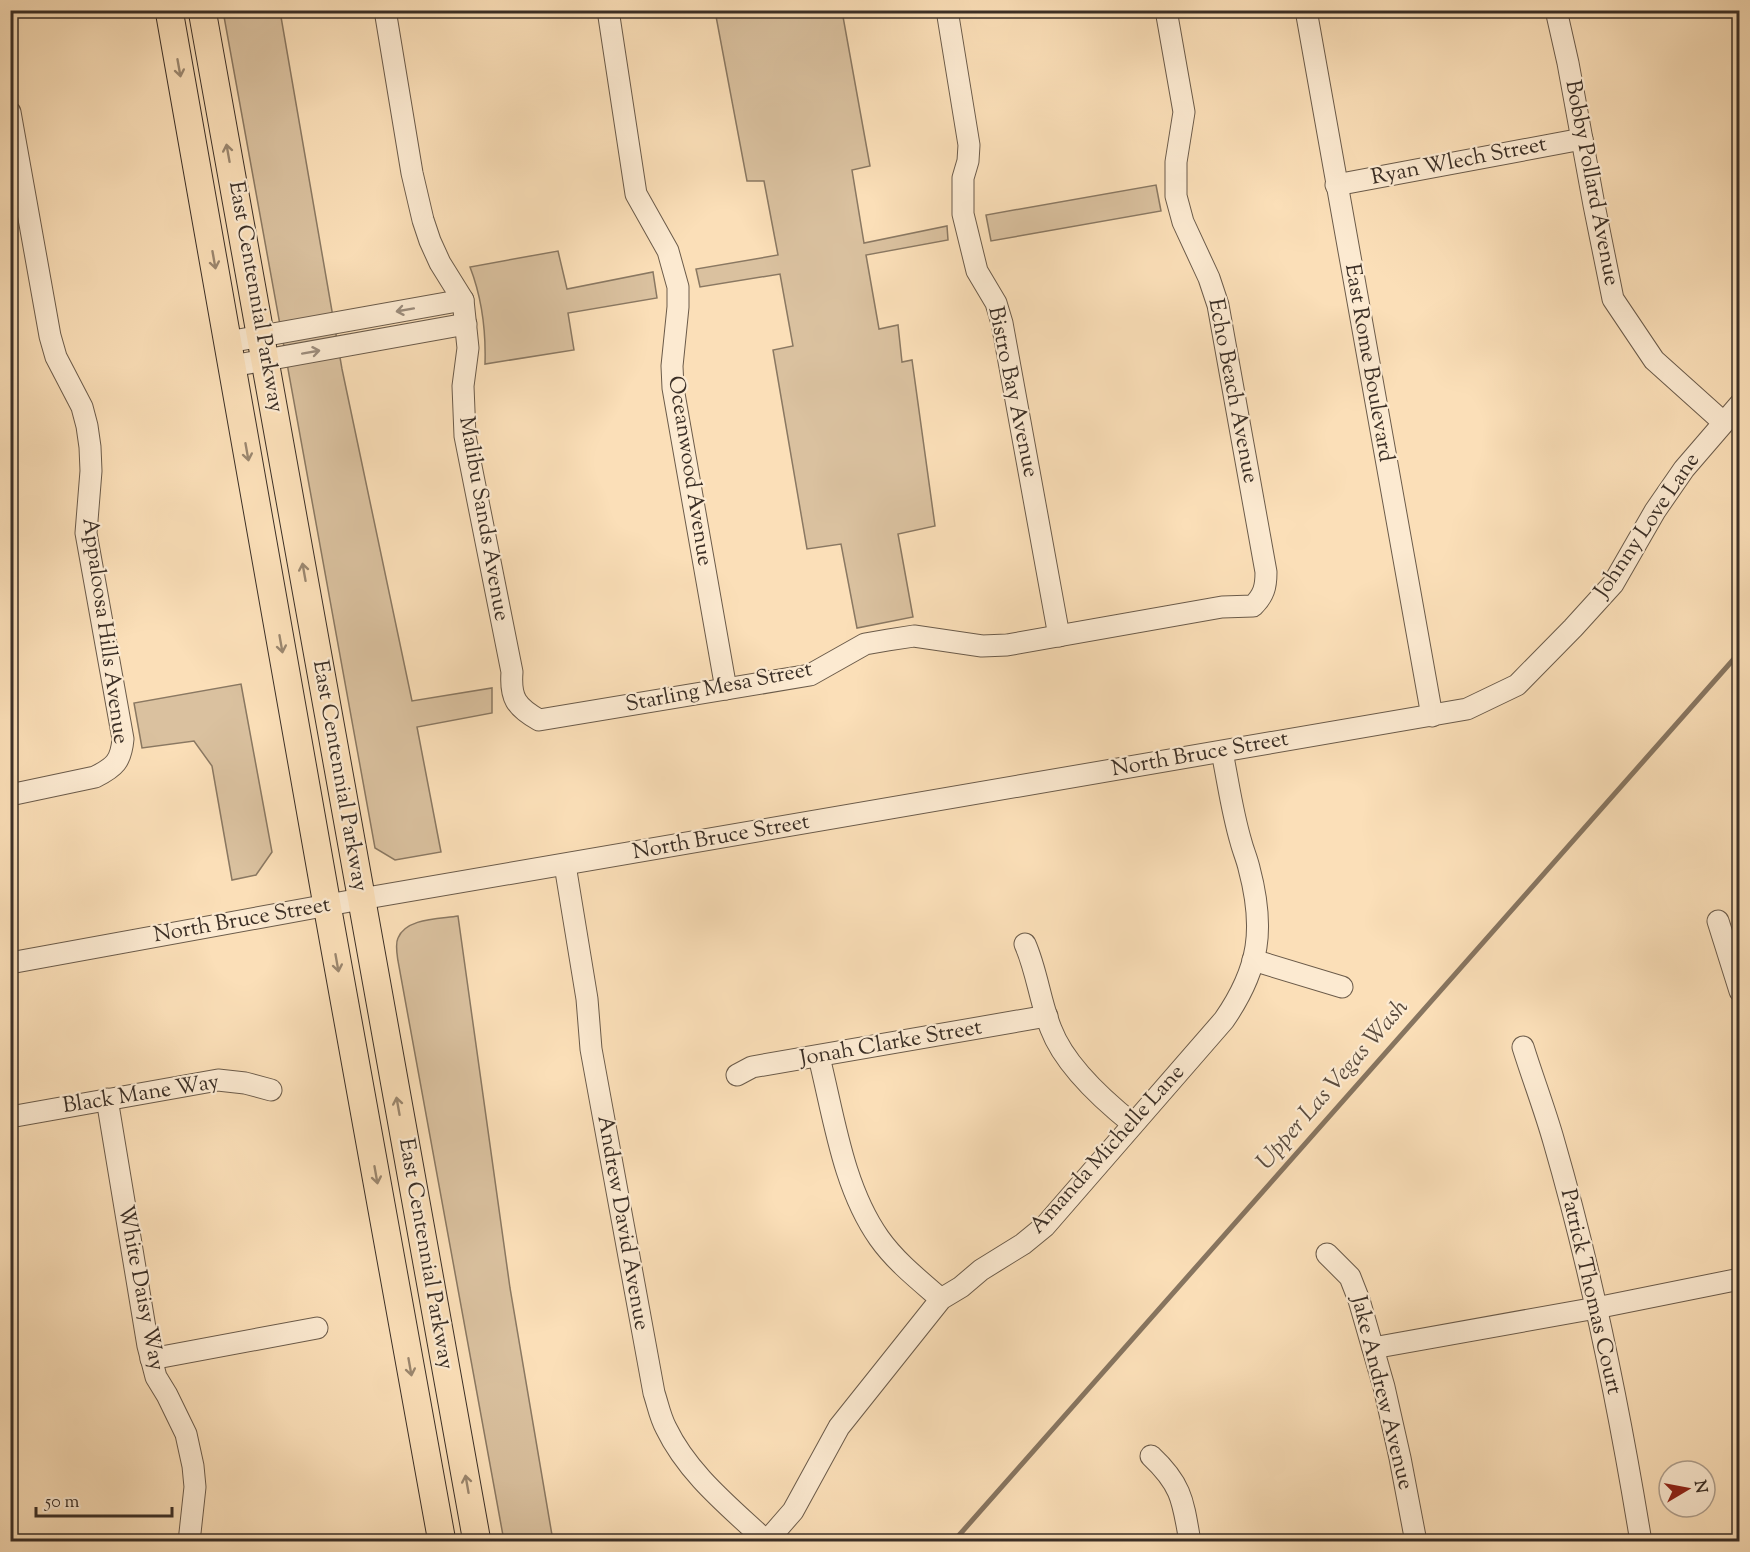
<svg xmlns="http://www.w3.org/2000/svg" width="1750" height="1552" viewBox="0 0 1750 1552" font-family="'Sorts Mill Goudy',serif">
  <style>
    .green { fill: #dac19f; stroke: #8a7862; stroke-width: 1.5 }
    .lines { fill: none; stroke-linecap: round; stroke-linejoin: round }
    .stream { stroke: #877560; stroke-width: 5 }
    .minor-casing { stroke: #6b5b4a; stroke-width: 23 }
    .major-casing { stroke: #3b2f26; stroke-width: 29 }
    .minor { stroke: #fcead1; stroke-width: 21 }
    .major { stroke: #fbdfb8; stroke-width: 27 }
    .oneway { stroke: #9b876f }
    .oneway2 { stroke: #9c8c7c }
    .labels { text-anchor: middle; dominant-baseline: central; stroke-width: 4.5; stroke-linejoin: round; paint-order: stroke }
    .street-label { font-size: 22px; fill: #3b2f26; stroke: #fcead1 }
    .water-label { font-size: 24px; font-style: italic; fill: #5b4c3e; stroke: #fcead1 }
  </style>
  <rect width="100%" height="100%" fill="#fbdfb8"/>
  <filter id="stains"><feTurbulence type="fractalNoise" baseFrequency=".00333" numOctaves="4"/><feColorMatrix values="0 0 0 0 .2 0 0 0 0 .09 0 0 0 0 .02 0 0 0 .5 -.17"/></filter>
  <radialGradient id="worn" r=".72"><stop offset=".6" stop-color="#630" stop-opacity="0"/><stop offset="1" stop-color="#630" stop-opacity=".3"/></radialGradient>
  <g class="green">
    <path d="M 223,11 L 280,11 L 342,369 L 412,701 L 492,688 L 492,713 L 417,727 L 441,852 L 395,860 L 375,848 Z"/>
    <path d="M 715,11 L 842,11 L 870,166 L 852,170 L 864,243 L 947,226 L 948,240 L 866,255 L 879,329 L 898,325 L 902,362 L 912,360 L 935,526 L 898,534 L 913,617 L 857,628 L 841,544 L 807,549 L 773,350 L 793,346 L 780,274 L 700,287 L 696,269 L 778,255 L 764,181 L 747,181 Z"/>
    <path d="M 1156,185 L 1161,211 L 991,241 L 986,215 Z"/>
    <path d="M 558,251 L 567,289 L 653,272 L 657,298 L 568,313 L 574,350 L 485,364 C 486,331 482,298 470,267 Z"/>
    <path d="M 241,684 L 272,852 L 256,875 L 232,880 L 212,766 L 194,741 L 142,748 L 134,703 Z"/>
    <path d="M 458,916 L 510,1288 L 553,1541 L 504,1541 L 398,961 C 397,954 395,944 398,938 C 406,918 439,919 458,916 Z"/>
  </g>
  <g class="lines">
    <path class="stream" d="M 953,1542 L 1740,652"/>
    <g class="minor-casing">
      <g id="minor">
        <path d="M 385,10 L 412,173 L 423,220 L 430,241 L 440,263 L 463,300 L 468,348 L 463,386 L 465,436 L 512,672 C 510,698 516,707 539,720 L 810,675 L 865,644 L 888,640 L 914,636 L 982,646 L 1007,645 L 1222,607 L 1253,606 C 1264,595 1266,587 1266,572 L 1218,305 L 1209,278 L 1183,222 L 1176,196 L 1176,162 L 1184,112 L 1166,10"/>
        <path d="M 608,10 L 636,194 L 668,251 L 678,287 L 678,307 L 672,366 L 673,388 L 726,689"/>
        <path d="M 947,10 L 969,145 L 968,161 L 963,178 L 963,214 L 977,271 L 996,303 L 1002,323 L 1059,636"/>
        <path d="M 1306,10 L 1432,716"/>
        <path d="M 1556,10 L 1568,63 L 1594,205 L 1613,299 L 1654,360 L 1723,422"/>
        <path d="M 10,112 L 50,336 L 56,357 L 82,407 L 87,426 L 90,447 L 91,471 L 86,533 L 123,739 C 121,761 115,767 95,777 L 10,795"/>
        <path d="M 1336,185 L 1582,139"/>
        <path d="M 228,342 L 463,300"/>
        <path d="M 232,366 L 466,324"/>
        <path d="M 565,865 L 587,999 L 591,1049 L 654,1393 C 658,1405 660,1417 666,1428 C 688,1474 730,1507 766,1541"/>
        <path d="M 1718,921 L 1740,991"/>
        <path d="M 1025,944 C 1037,971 1040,1002 1051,1029 C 1065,1066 1103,1100 1133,1124"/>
        <path d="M 1253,960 L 1342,987"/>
        <path d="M 10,963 L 361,899 L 1467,709 L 1517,685 L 1573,628 L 1613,584 L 1655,511 L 1684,469 L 1740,404"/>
        <path d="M 1523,1047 C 1533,1079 1545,1110 1554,1142 C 1592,1273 1619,1407 1641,1542"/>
        <path d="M 819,1057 C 834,1117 843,1187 879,1238 C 896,1262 919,1280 941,1299"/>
        <path d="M 737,1075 L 752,1067 L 1047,1016"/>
        <path d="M 107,1099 L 148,1346 L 156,1377 L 167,1395 L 186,1434 L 193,1466 L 195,1487 L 189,1542"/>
        <path d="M 10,1117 L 218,1080 L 245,1083 L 271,1090"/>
        <path d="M 1327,1254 L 1350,1277 L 1359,1300 L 1384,1387 L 1400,1458 L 1416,1542"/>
        <path d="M 1373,1348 L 1596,1308 L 1740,1279"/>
        <path d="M 151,1359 L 317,1328"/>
        <path d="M 1151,1456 C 1182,1485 1183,1501 1190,1542"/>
        <path d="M 766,1542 L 793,1511 L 839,1427 L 941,1299 L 961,1287 L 981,1270 L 1023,1244 L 1045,1226 L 1224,1020 C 1260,968 1265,928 1249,868 C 1247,859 1243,850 1241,842 C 1232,812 1228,781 1222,752"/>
      </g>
    </g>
    <g class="major-casing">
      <g id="major">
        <path d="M 169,10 L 327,905 L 442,1542"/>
        <path d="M 202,10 C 296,520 385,1031 477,1542"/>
      </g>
    </g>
    <use href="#minor" class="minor"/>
    <use href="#major" class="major"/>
  </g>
  <defs><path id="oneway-shaft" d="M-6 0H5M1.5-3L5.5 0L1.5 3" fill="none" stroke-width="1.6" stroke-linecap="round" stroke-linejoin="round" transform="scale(1.5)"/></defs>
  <g class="oneway">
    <use href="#oneway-shaft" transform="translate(179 68) rotate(80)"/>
    <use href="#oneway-shaft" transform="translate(228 153) rotate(-100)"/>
    <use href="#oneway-shaft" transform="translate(214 260) rotate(80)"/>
    <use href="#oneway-shaft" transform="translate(247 452) rotate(80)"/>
    <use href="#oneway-shaft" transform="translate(304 572) rotate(-100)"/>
    <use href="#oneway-shaft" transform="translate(281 644) rotate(80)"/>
    <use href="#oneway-shaft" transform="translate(337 963) rotate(80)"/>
    <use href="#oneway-shaft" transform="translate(398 1106) rotate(-100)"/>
    <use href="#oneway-shaft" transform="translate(376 1175) rotate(80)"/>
    <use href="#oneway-shaft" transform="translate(410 1367) rotate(80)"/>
    <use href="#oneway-shaft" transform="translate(467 1484) rotate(-100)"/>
  </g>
  <g class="oneway2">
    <use href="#oneway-shaft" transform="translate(405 310) rotate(170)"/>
    <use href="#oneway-shaft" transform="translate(311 352) rotate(-10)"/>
  </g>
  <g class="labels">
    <g class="street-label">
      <text transform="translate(1459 162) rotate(-11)">Ryan Wlech Street</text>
      <text transform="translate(1591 183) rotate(79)">Bobby Pollard Avenue</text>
      <text transform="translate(255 297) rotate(80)">East Centennial Parkway</text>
      <text transform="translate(1368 363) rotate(80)">East Rome Boulevard</text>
      <text transform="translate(1232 391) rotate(79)">Echo Beach Avenue</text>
      <text transform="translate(1012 392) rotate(78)">Bistro Bay Avenue</text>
      <text transform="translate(689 471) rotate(81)">Oceanwood Avenue</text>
      <text transform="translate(483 519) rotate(80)">Malibu Sands Avenue</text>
      <text transform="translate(1648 526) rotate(-56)">Johnny Love Lane</text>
      <text transform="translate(104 631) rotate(82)">Appaloosa Hills Avenue</text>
      <text transform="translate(719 688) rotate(-11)">Starling Mesa Street</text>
      <text transform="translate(1200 755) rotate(-10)">North Bruce Street</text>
      <text transform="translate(339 776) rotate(80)">East Centennial Parkway</text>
      <text transform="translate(721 838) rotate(-10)">North Bruce Street</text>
      <text transform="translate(242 921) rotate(-10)">North Bruce Street</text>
      <text transform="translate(891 1044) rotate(-10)">Jonah Clarke Street</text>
      <text transform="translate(141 1095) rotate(-9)">Black Mane Way</text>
      <text transform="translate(1108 1150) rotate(-48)">Amanda Michelle Lane</text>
      <text transform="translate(622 1223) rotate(80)">Andrew David Avenue</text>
      <text transform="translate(425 1254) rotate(80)">East Centennial Parkway</text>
      <text transform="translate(140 1288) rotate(79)">White Daisy Way</text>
      <text transform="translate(1590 1292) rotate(77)">Patrick Thomas Court</text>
      <text transform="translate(1381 1393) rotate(76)">Jake Andrew Avenue</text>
    </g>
    <g class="water-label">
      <text transform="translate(1333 1085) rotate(-49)">Upper Las Vegas Wash</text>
    </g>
  </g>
  <rect width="1750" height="1552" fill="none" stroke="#fbdfb8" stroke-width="36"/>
  <rect x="12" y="12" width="1726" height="1528" fill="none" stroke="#3b2f26" stroke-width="3"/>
  <rect x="18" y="18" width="1714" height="1516" fill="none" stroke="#3b2f26" stroke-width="1.5"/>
  <g transform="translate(1687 1489) rotate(80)"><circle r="28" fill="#fcead1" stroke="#af9f8d" stroke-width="1.5"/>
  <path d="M0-4.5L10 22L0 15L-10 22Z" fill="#8f2418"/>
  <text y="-9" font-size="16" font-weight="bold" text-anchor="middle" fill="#3b2f26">N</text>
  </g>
  <path d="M36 1507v9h136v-9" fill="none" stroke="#3b2f26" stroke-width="3"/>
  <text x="45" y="1507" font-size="18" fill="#3b2f26" stroke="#fcead1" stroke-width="4.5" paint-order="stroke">50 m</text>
  <rect width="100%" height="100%" filter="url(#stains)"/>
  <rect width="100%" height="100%" fill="url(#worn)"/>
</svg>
